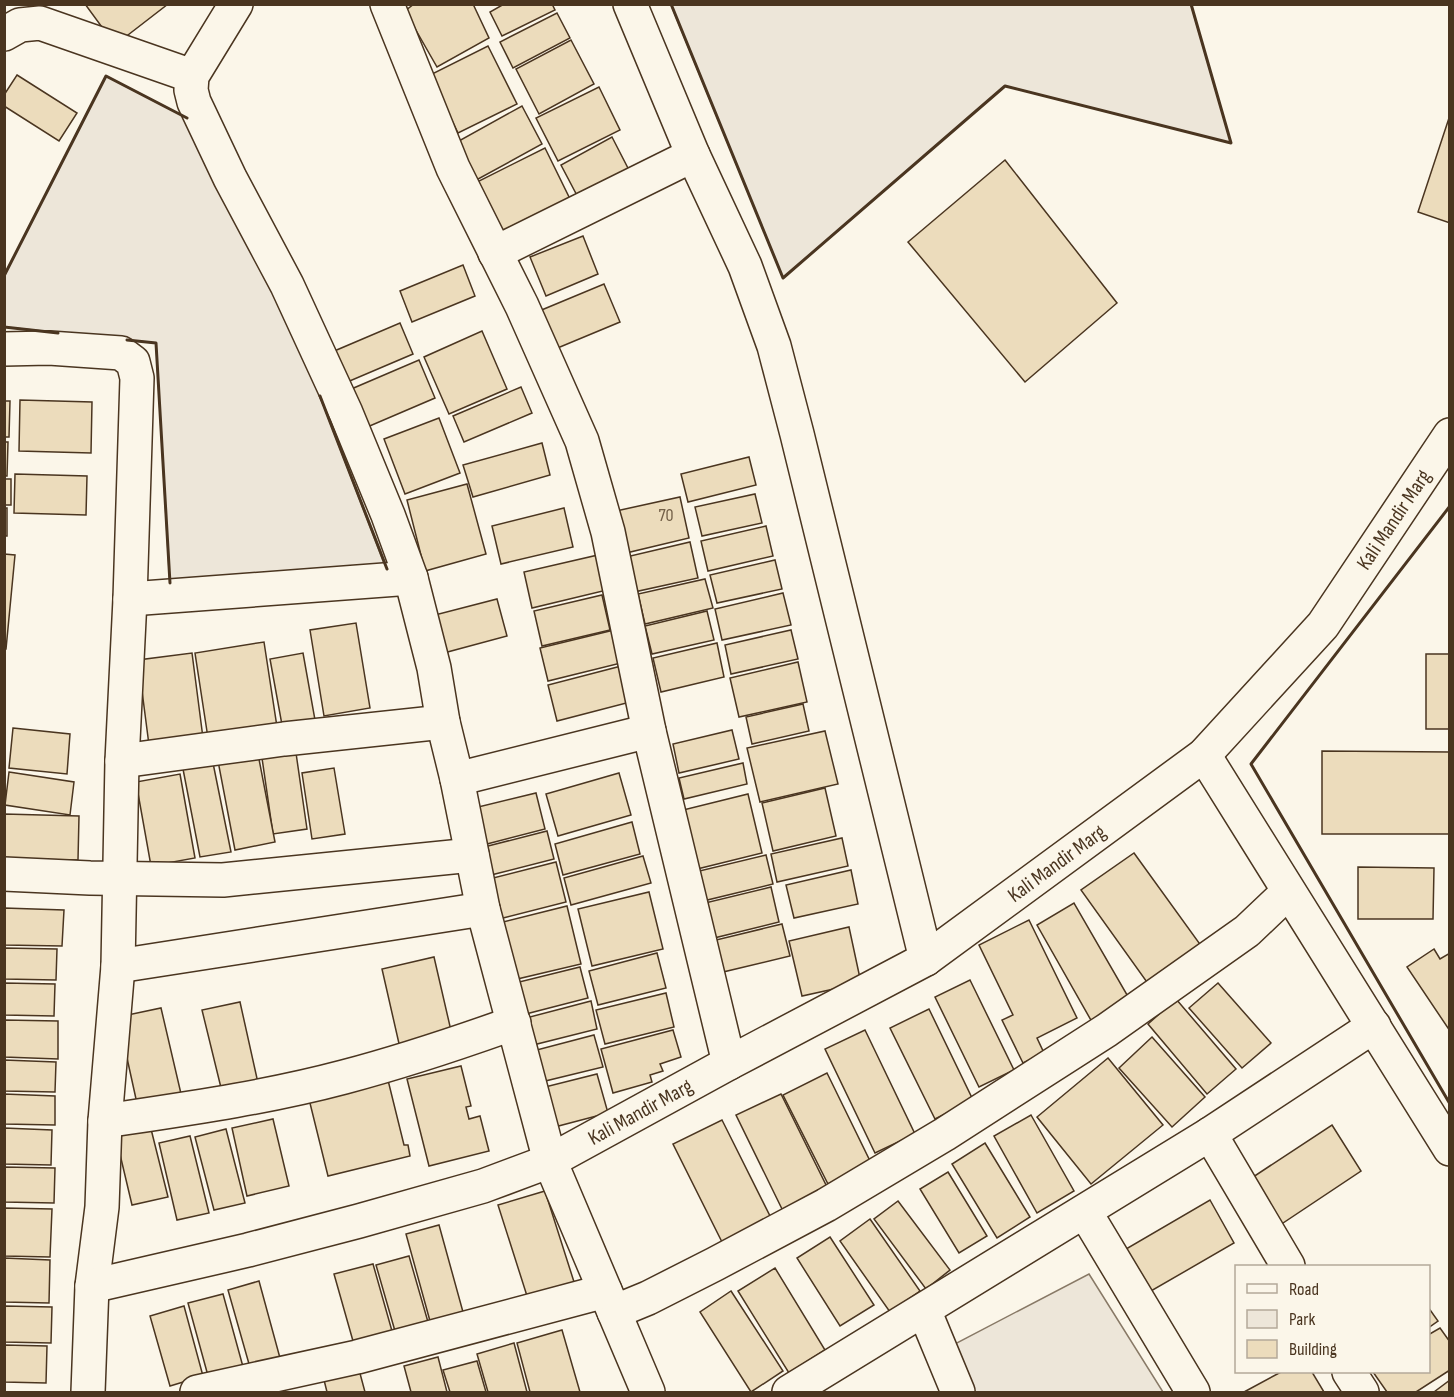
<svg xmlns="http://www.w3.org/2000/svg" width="1454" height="1397" viewBox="0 0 1454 1397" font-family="'Sofia Sans Condensed',sans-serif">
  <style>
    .green { fill: #ede6d9; stroke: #887966; stroke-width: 1.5 }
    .building { fill: #ecdcbc; stroke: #4a3520; stroke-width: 1.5 }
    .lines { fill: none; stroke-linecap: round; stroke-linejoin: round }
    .minor-casing { stroke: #4a3520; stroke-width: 36 }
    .minor { stroke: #fbf6e9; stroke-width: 33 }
    .wall { stroke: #4a3520; stroke-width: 3 }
    .labels { text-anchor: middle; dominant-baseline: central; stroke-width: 4.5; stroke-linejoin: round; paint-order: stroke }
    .number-label { font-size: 18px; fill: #725f47 }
    .street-label { font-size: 21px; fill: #4a3520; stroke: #fbf6e9 }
  </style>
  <rect width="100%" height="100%" fill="#fbf6e9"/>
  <g class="green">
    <path d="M 671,5 L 1191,5 L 1231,143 L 1005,86 L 783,278 Z"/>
    <path d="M 106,76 L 191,120 L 298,339 L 387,571 L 170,588 L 156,343 L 5,327 L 4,276 Z"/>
    <path d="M 1089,1274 L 1163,1392 L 968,1392 L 949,1347 Z"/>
  </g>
  <g class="building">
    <path d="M 85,4 L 168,4 L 115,45 Z"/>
    <path d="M 414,4 L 473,4 L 489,38 L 437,67 L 405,11 Z"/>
    <path d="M 504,4 L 552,4 L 555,10 L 502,36 L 490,12 Z"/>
    <path d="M 557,13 L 570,38 L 513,68 L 500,42 Z"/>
    <path d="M 571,40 L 594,84 L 539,114 L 516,69 Z"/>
    <path d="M 488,46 L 517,104 L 458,133 L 430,75 Z"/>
    <path d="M 17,75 L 77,113 L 59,141 L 4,106 L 4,95 Z"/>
    <path d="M 599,87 L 620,130 L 558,161 L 536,118 Z"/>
    <path d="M 522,106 L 542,144 L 469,184 L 448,147 Z"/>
    <path d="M 1450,115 L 1450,223 L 1418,212 Z"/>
    <path d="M 612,137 L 632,176 L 581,203 L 561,165 Z"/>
    <path d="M 545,148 L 570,199 L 501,232 L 477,182 Z"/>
    <path d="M 1005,160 L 1117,303 L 1025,382 L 908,242 Z"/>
    <path d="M 583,236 L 598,274 L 546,296 L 530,257 Z"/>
    <path d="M 463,265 L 475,296 L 412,322 L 400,291 Z"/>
    <path d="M 604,284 L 620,322 L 548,352 L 532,314 Z"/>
    <path d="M 400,323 L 413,354 L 345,383 L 332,352 Z"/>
    <path d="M 482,331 L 507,389 L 449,414 L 424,357 Z"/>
    <path d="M 419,360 L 435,398 L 365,428 L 349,390 Z"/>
    <path d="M 521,387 L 532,413 L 464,442 L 453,416 Z"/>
    <path d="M 20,400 L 92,402 L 91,453 L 19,451 Z"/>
    <path d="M 4,401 L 10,401 L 9,437 L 4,437 Z"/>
    <path d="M 439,418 L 460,473 L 405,494 L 384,439 Z"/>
    <path d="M 4,442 L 8,442 L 7,476 L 4,476 Z"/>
    <path d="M 542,443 L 550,475 L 473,497 L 463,465 Z"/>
    <path d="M 749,457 L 756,485 L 688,502 L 681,474 Z"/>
    <path d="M 15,474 L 87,476 L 86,515 L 14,513 Z"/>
    <rect x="4" y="479" width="7" height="26"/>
    <path d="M 467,484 L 486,554 L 425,571 L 407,500 Z"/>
    <path d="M 755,494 L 762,523 L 702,536 L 695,507 Z"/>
    <path d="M 680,497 L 689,538 L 626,553 L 616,511 Z"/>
    <rect x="4" y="508" width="3" height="28"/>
    <path d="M 564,508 L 573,547 L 501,564 L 492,526 Z"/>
    <path d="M 766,526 L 773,556 L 708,571 L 701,541 Z"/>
    <path d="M 690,542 L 698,578 L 634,592 L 626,557 Z"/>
    <path d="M 4,554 L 15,555 L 6,649 L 4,649 Z"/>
    <path d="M 598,555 L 607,590 L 532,608 L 524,572 Z"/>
    <path d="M 775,560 L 782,589 L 717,603 L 710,575 Z"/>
    <path d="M 705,579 L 713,608 L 645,624 L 638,594 Z"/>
    <path d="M 783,593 L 791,625 L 722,640 L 715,609 Z"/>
    <path d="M 602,595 L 610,630 L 542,646 L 534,611 Z"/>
    <path d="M 497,599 L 507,636 L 440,654 L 431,616 Z"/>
    <path d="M 707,611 L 714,640 L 652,654 L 645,626 Z"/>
    <path d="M 356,623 L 370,708 L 324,716 L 310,630 Z"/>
    <path d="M 614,630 L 621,663 L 548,681 L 540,648 Z"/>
    <path d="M 791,630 L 798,659 L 731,674 L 725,645 Z"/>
    <path d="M 264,642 L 277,727 L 208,738 L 195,653 Z"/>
    <path d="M 717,643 L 724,677 L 661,692 L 653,658 Z"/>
    <path d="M 192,653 L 203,738 L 149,745 L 138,660 Z"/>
    <path d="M 303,653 L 317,731 L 284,736 L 270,659 Z"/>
    <rect x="1426" y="654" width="24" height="75"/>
    <path d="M 798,662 L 807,702 L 739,717 L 730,678 Z"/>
    <path d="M 629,664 L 638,700 L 557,721 L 548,685 Z"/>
    <path d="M 803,704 L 809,731 L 752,744 L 746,717 Z"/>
    <path d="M 13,728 L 70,734 L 67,774 L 9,768 Z"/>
    <path d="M 732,730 L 739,759 L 679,773 L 673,744 Z"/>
    <path d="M 825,731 L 838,784 L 760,802 L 747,748 Z"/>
    <path d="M 1322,751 L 1450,752 L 1450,834 L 1322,834 Z"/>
    <path d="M 296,753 L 307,829 L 273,834 L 262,758 Z"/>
    <path d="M 258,754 L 275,842 L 235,850 L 218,761 Z"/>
    <path d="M 213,763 L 231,852 L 200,857 L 183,769 Z"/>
    <path d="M 743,763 L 747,784 L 684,799 L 679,778 Z"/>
    <path d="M 334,768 L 345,834 L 312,839 L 302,773 Z"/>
    <path d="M 9,772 L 74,782 L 70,815 L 5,805 Z"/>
    <path d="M 619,773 L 631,815 L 558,836 L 546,794 Z"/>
    <path d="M 180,774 L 195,858 L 151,866 L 136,782 Z"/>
    <path d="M 825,788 L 836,836 L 773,851 L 762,803 Z"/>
    <path d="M 536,793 L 545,829 L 483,845 L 474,808 Z"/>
    <path d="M 748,794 L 762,853 L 689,871 L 675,812 Z"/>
    <path d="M 4,814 L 79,816 L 78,860 L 4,859 Z"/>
    <path d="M 632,822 L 640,854 L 563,875 L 555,844 Z"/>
    <path d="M 547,831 L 554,859 L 491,875 L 484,847 Z"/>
    <path d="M 842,838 L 848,866 L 777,882 L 771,854 Z"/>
    <path d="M 1134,853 L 1202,947 L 1149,985 L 1081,890 Z"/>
    <path d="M 766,855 L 773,884 L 699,902 L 691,873 Z"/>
    <path d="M 643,856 L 651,883 L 571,905 L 564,878 Z"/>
    <path d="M 556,862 L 566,902 L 499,919 L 489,879 Z"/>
    <path d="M 1358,867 L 1434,868 L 1433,919 L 1358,919 Z"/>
    <path d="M 851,870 L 858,904 L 794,918 L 786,885 Z"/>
    <path d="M 771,887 L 779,922 L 714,938 L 705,903 Z"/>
    <path d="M 649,892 L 663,949 L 592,966 L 578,909 Z"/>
    <path d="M 1074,903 L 1130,1000 L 1092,1022 L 1037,925 Z"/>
    <path d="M 567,906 L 581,964 L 513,980 L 499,923 Z"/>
    <path d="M 4,908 L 64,910 L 62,946 L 4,945 Z"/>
    <path d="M 1029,920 L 1077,1018 L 1037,1038 L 1044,1053 L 1023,1063 L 1002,1020 L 1013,1015 L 979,945 Z"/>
    <path d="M 782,924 L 790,956 L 723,972 L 716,940 Z"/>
    <path d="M 849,927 L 861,983 L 802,996 L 789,941 Z"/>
    <path d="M 4,948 L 57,949 L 56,980 L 4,979 Z"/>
    <path d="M 1434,949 L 1440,959 L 1450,953 L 1450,1031 L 1407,967 Z"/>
    <path d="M 657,953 L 666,988 L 598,1005 L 589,971 Z"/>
    <path d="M 434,957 L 452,1035 L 400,1048 L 382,969 Z"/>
    <path d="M 580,967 L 588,998 L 518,1016 L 511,984 Z"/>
    <path d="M 970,980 L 1014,1070 L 979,1087 L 935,997 Z"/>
    <path d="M 4,983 L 55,984 L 54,1016 L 4,1015 Z"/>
    <path d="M 1218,983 L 1271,1043 L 1242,1068 L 1189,1008 Z"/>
    <path d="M 666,993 L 674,1027 L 605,1044 L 596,1010 Z"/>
    <path d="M 1176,999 L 1236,1069 L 1207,1094 L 1148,1024 Z"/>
    <path d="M 591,1001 L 597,1029 L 533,1045 L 526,1018 Z"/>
    <path d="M 240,1002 L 260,1092 L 224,1100 L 202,1010 Z"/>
    <path d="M 161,1008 L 182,1098 L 138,1108 L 118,1017 Z"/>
    <path d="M 929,1009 L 973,1100 L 935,1119 L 890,1028 Z"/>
    <path d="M 4,1020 L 58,1021 L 58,1059 L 4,1057 Z"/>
    <path d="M 673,1030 L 681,1057 L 660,1064 L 663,1071 L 650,1075 L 652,1082 L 613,1093 L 601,1049 Z"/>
    <path d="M 865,1030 L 915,1134 L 875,1153 L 825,1049 Z"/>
    <path d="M 594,1035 L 603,1067 L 537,1083 L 529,1052 Z"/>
    <path d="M 1152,1037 L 1205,1097 L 1172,1127 L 1119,1068 Z"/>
    <path d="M 1108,1058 L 1163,1125 L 1091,1184 L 1037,1117 Z"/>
    <path d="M 4,1060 L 56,1062 L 55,1092 L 4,1091 Z"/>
    <path d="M 461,1066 L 471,1106 L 466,1107 L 469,1119 L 480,1116 L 489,1151 L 429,1166 L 407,1079 Z"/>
    <path d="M 386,1072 L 404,1145 L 408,1145 L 410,1156 L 328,1176 L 307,1091 Z"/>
    <path d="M 827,1073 L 871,1163 L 828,1184 L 783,1095 Z"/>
    <path d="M 597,1074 L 608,1113 L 547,1129 L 537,1089 Z"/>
    <path d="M 4,1094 L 55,1096 L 55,1125 L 4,1124 Z"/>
    <path d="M 781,1094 L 828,1189 L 783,1211 L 736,1115 Z"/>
    <path d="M 1031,1115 L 1074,1191 L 1037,1213 L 994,1136 Z"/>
    <path d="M 273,1119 L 289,1186 L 247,1196 L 232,1128 Z"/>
    <path d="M 722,1120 L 772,1220 L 723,1244 L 673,1144 Z"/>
    <path d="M 149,1121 L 168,1197 L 132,1205 L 114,1129 Z"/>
    <path d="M 1332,1125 L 1361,1171 L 1280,1225 L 1250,1179 Z"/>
    <path d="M 4,1128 L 52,1130 L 51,1165 L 4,1164 Z"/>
    <path d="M 226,1129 L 245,1203 L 214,1210 L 195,1137 Z"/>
    <path d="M 190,1136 L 209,1213 L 177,1220 L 159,1143 Z"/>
    <path d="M 985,1143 L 1030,1217 L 997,1238 L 952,1164 Z"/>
    <path d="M 4,1167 L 55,1168 L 54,1203 L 4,1202 Z"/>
    <path d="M 948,1172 L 987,1236 L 959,1253 L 920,1189 Z"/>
    <path d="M 545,1191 L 575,1285 L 528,1299 L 498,1205 Z"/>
    <path d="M 1210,1200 L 1234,1243 L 1151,1291 L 1126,1249 Z"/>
    <path d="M 898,1201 L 950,1270 L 926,1289 L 874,1219 Z"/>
    <path d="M 4,1208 L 52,1209 L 50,1257 L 4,1256 Z"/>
    <path d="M 870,1219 L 920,1291 L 890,1312 L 840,1241 Z"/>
    <path d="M 439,1225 L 463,1312 L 430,1321 L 406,1234 Z"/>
    <path d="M 830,1237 L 874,1305 L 840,1326 L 797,1258 Z"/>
    <path d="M 409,1256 L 430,1329 L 397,1338 L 376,1265 Z"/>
    <path d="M 4,1258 L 50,1260 L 49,1303 L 4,1302 Z"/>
    <path d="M 373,1264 L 392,1331 L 353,1341 L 334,1274 Z"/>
    <path d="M 775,1268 L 825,1350 L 789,1373 L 738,1291 Z"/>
    <path d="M 259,1281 L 283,1369 L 253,1378 L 228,1290 Z"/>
    <path d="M 731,1291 L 783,1371 L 751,1392 L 700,1312 Z"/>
    <path d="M 223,1294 L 245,1374 L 210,1383 L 188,1303 Z"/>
    <path d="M 4,1306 L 52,1307 L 51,1343 L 4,1342 Z"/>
    <path d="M 184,1306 L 203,1376 L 170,1386 L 150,1316 Z"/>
    <path d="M 1428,1307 L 1438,1321 L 1428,1328 Z"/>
    <path d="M 1440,1328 L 1450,1342 L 1450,1370 L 1416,1392 L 1387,1392 L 1373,1372 L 1428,1372 L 1428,1335 Z"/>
    <path d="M 562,1330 L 580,1392 L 530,1392 L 517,1343 Z"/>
    <path d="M 514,1343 L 527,1392 L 488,1392 L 477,1354 Z"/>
    <path d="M 4,1345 L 47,1346 L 46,1383 L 4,1382 Z"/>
    <path d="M 438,1357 L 447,1392 L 411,1392 L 404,1366 Z"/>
    <path d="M 477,1361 L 486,1392 L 450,1392 L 443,1370 Z"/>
    <path d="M 358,1366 L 365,1392 L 327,1392 L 323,1376 Z"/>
    <path d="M 1281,1372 L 1312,1372 L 1324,1392 L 1244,1392 Z"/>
    <path d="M 1450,1380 L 1450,1392 L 1434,1392 Z"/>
  </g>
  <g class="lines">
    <g class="minor-casing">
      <g id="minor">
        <path d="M 236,4 L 192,76 L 191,90 L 194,102 L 230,178 L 287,285 L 346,413 L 388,515 L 411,578 L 434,668 L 443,722 L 457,779 L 483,909 L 550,1161 L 648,1392"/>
        <path d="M 387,4 L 453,168 L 522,306 L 582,441 L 608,532 L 649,731 L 729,1063"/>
        <path d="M 630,4 L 693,155 L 745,266 L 774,346 L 797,434 L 926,959"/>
        <path d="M 4,34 L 20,25 L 40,23 L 192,76"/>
        <path d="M 495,253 L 693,155"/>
        <path d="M 4,349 L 49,348 L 121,353 L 133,362 L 137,378 L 130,599 L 122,761 L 118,966 L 105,1121 L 102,1207 L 92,1286 L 88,1392"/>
        <path d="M 130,599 L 411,578"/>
        <path d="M 1204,755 L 1450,1149"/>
        <path d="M 122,761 L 284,739 L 443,722"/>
        <path d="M 457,779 L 649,731"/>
        <path d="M 4,874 L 90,878 L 223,880 L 472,855"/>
        <path d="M 118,966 L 483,909"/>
        <path d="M 105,1121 C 185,1109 265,1098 344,1077 C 401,1062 458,1043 514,1023"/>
        <path d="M 1210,1134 L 1288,1266"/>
        <path d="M 1085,1212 L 1193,1392"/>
        <path id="s1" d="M 92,1286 L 248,1250 L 359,1221 L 483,1186 L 550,1161 L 729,1063 L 926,959 L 1204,755 L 1323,625 L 1450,435"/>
        <path d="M 924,1310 L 958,1392"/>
        <path d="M 614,1312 L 648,1298 L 715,1264 L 826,1205 L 945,1134 L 1107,1030 L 1247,931 L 1288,892"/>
        <path d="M 1349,1372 L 1362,1392"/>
        <path d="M 197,1392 L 357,1357 L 605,1291"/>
        <path d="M 789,1392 L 1210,1134 L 1374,1026"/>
      </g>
    </g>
    <use href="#minor" class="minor"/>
    <g class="wall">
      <path d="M 671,4 L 783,278 L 1005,86 L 1231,143 L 1191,4"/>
      <path d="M 4,276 L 106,76 L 187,118"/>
      <path d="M 4,327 L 58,333"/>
      <path d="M 127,340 L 156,343 L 170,583"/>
      <path d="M 320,396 L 387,569"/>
      <path d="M 1450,506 L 1251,764 L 1450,1104"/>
    </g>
  </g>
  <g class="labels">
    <g class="number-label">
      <text x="666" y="515">70</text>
    </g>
    <g class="street-label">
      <text stroke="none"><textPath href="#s1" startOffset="1550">Kali Mandir Marg</textPath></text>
      <text stroke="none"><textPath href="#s1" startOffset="1064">Kali Mandir Marg</textPath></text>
      <text stroke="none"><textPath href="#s1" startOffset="578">Kali Mandir Marg</textPath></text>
    </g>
  </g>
  <rect width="1454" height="1397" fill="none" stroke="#4a3520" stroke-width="12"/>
  <rect x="1235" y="1265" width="195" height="108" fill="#fbf6e9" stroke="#b4a999" stroke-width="1.5"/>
  <rect x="1247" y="1284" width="30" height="9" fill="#fbf6e9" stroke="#b4a999" stroke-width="1.5"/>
  <text x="1289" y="1295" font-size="18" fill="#4a3520">Road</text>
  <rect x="1247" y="1310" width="30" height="18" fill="#ede6d9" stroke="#b4a999" stroke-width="1.5"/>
  <text x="1289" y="1325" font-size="18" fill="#4a3520">Park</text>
  <rect x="1247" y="1340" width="30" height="18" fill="#ecdcbc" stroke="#b4a999" stroke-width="1.5"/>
  <text x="1289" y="1355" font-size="18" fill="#4a3520">Building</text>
</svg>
